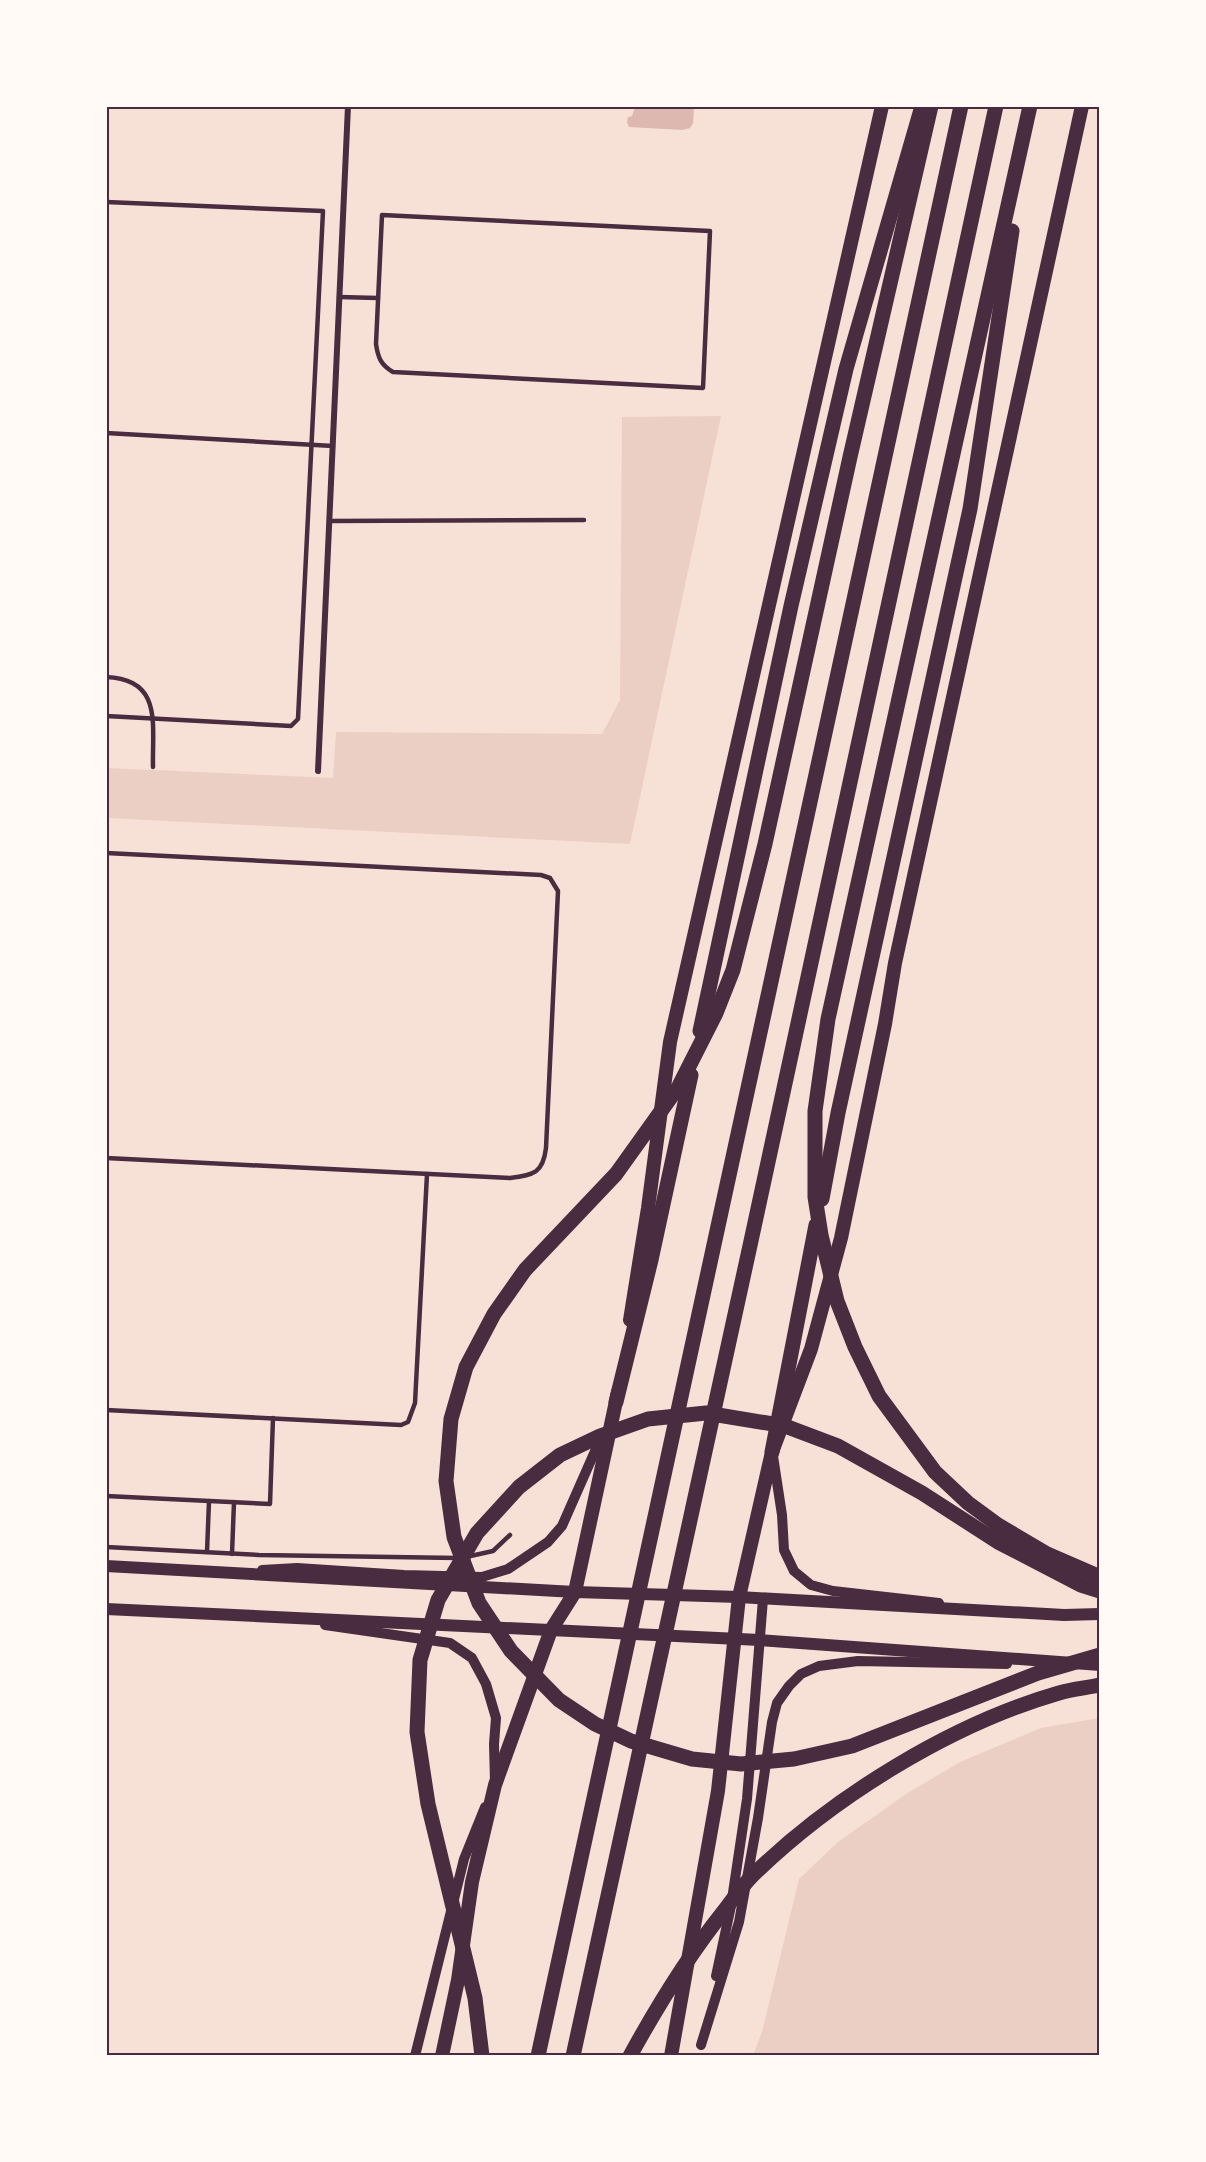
<svg xmlns="http://www.w3.org/2000/svg" width="1206" height="2162" viewBox="0 0 1206 2162" font-family="'Times New Roman',serif">
  <style>
    .green { fill: #ebcfc5 }
    .water { fill: #dcb8b0 }
    .lines { fill: none; stroke-linecap: round; stroke-linejoin: round }
    .service { stroke: #4a2c40; stroke-width: 4.5 }
    .minor { stroke: #4a2c40; stroke-width: 6 }
    .tertiary { stroke: #4a2c40; stroke-width: 10 }
    .secondary { stroke: #4a2c40; stroke-width: 12 }
    .primary { stroke: #4a2c40; stroke-width: 14 }
    .trunk { stroke: #4a2c40; stroke-width: 15 }
    .neatline { fill: none; stroke: #4a2c40; stroke-width: 2 }
  </style>
  <rect width="100%" height="100%" fill="#f7e1d7"/>
  <g class="green">
    <path d="M 721,416 L 630,844 L 107,818 L 107,768 L 333,778 L 336,732 L 602,734 L 620,700 L 622,417 Z"/>
    <path d="M 1099,1718 L 1099,2055 L 753,2055 L 762,2032 L 799,1879 L 838,1842 L 906,1794 L 960,1762 L 1041,1728 Z"/>
  </g>
  <path class="water" d="M 635,107 L 694,107 L 693,123 L 690,128 L 683,130 L 629,127 L 627,122 L 628,117 L 632,116 Z"/>
  <g class="lines">
    <g class="service">
      <path d="M 106,202 L 323,211 L 298,719 L 291,726 L 106,716"/>
      <path d="M 382,215 L 710,231 L 703,388 L 393,372 C 381,365 378,358 376,344 Z"/>
      <path d="M 339,297 L 378,298"/>
      <path d="M 106,433 L 333,446"/>
      <path d="M 329,521 L 584,520"/>
      <path d="M 106,677 C 163,679 152,724 153,767"/>
      <path d="M 106,853 L 541,875 L 550,878 L 558,891 L 546,1148 C 543,1173 534,1175 510,1178 L 106,1158"/>
      <path d="M 106,1410 L 401,1425 L 408,1422 L 415,1403 L 427,1174"/>
      <path d="M 106,1496 L 270,1504 L 273,1418"/>
      <path d="M 106,1547 L 259,1555 L 458,1558"/>
      <path d="M 207,1552 L 209,1501"/>
      <path d="M 232,1554 L 234,1502"/>
      <path d="M 466,1557 L 493,1551 L 510,1535"/>
    </g>
    <path class="minor" d="M 318,771 L 348,106"/>
    <g class="tertiary">
      <path d="M 773,1456 L 782,1515 L 784,1550 L 794,1571 L 811,1585 L 833,1591 L 939,1603"/>
      <path d="M 262,1570 L 297,1568 L 404,1575 L 482,1577 L 508,1569 L 548,1542 L 562,1526 L 603,1433"/>
      <path d="M 325,1625 L 450,1643 L 472,1658 L 486,1684 L 496,1718 L 494,1744 L 495,1782"/>
      <path d="M 716,1976 L 731,1906 L 747,1799 L 763,1599"/>
      <path d="M 701,2045 L 739,1922 L 758,1818 L 772,1722 L 777,1703 L 789,1686 L 801,1674 L 819,1666 L 858,1661 L 1007,1664"/>
      <path d="M 415,2056 L 464,1859 L 485,1807"/>
    </g>
    <g class="secondary">
      <path d="M 106,1566 L 575,1592 L 739,1597 L 1064,1615 L 1100,1614"/>
      <path d="M 106,1609 L 760,1640 L 1100,1665"/>
    </g>
    <g class="primary">
      <path d="M 630,1320 L 648,1208 L 670,1042 L 882,106"/>
      <path d="M 442,2056 L 458,1980 L 472,1882 L 495,1785 L 551,1630 L 575,1592 L 618,1392"/>
      <path d="M 671,2056 L 718,1791 L 739,1597 L 772,1452 L 811,1349 L 841,1238 L 885,1024 L 895,963 L 1082,106"/>
    </g>
    <g class="trunk">
      <path d="M 931,106 L 850,457 L 765,844 L 733,970 L 716,1013 L 679,1086 L 616,1174 L 525,1270 L 494,1314 L 466,1367 L 451,1419 L 446,1481 L 454,1537 L 479,1603 L 511,1651 L 559,1700 L 595,1724 L 631,1741 L 692,1759 L 741,1764 L 794,1759 L 852,1746 L 1038,1673 L 1100,1655"/>
      <path d="M 1030,106 L 828,1019 L 815,1111 L 815,1197 L 821,1235 L 837,1301 L 855,1347 L 879,1396 L 935,1472 L 968,1503 L 998,1525 L 1047,1554 L 1100,1577"/>
      <path d="M 700,1031 L 791,606 L 846,369 L 922,106"/>
      <path d="M 822,1199 L 838,1113 L 970,509 L 1012,231"/>
      <path d="M 616,1402 L 651,1260 L 691,1075"/>
      <path d="M 772,1452 L 816,1225"/>
      <path d="M 482,2056 L 475,1998 L 428,1804 L 417,1732 L 420,1660 L 438,1600 L 477,1533 L 519,1487 L 560,1455 L 600,1436 L 648,1419 L 706,1413 L 785,1426 L 838,1446 L 922,1493 L 998,1542 L 1081,1585 L 1100,1591"/>
      <path d="M 538,2056 L 961,106"/>
      <path d="M 573,2056 L 751,1241 L 996,106"/>
      <path d="M 630,2056 C 658,2005 688,1956 724,1911 C 733,1899 742,1886 753,1875 C 833,1797 951,1724 1059,1693 C 1072,1689 1086,1688 1100,1685"/>
    </g>
  </g>
  <rect width="1206" height="2162" fill="none" stroke="#fffaf5" stroke-width="216"/>
  <rect x="108" y="108" width="990" height="1946" class="neatline"/>
</svg>
